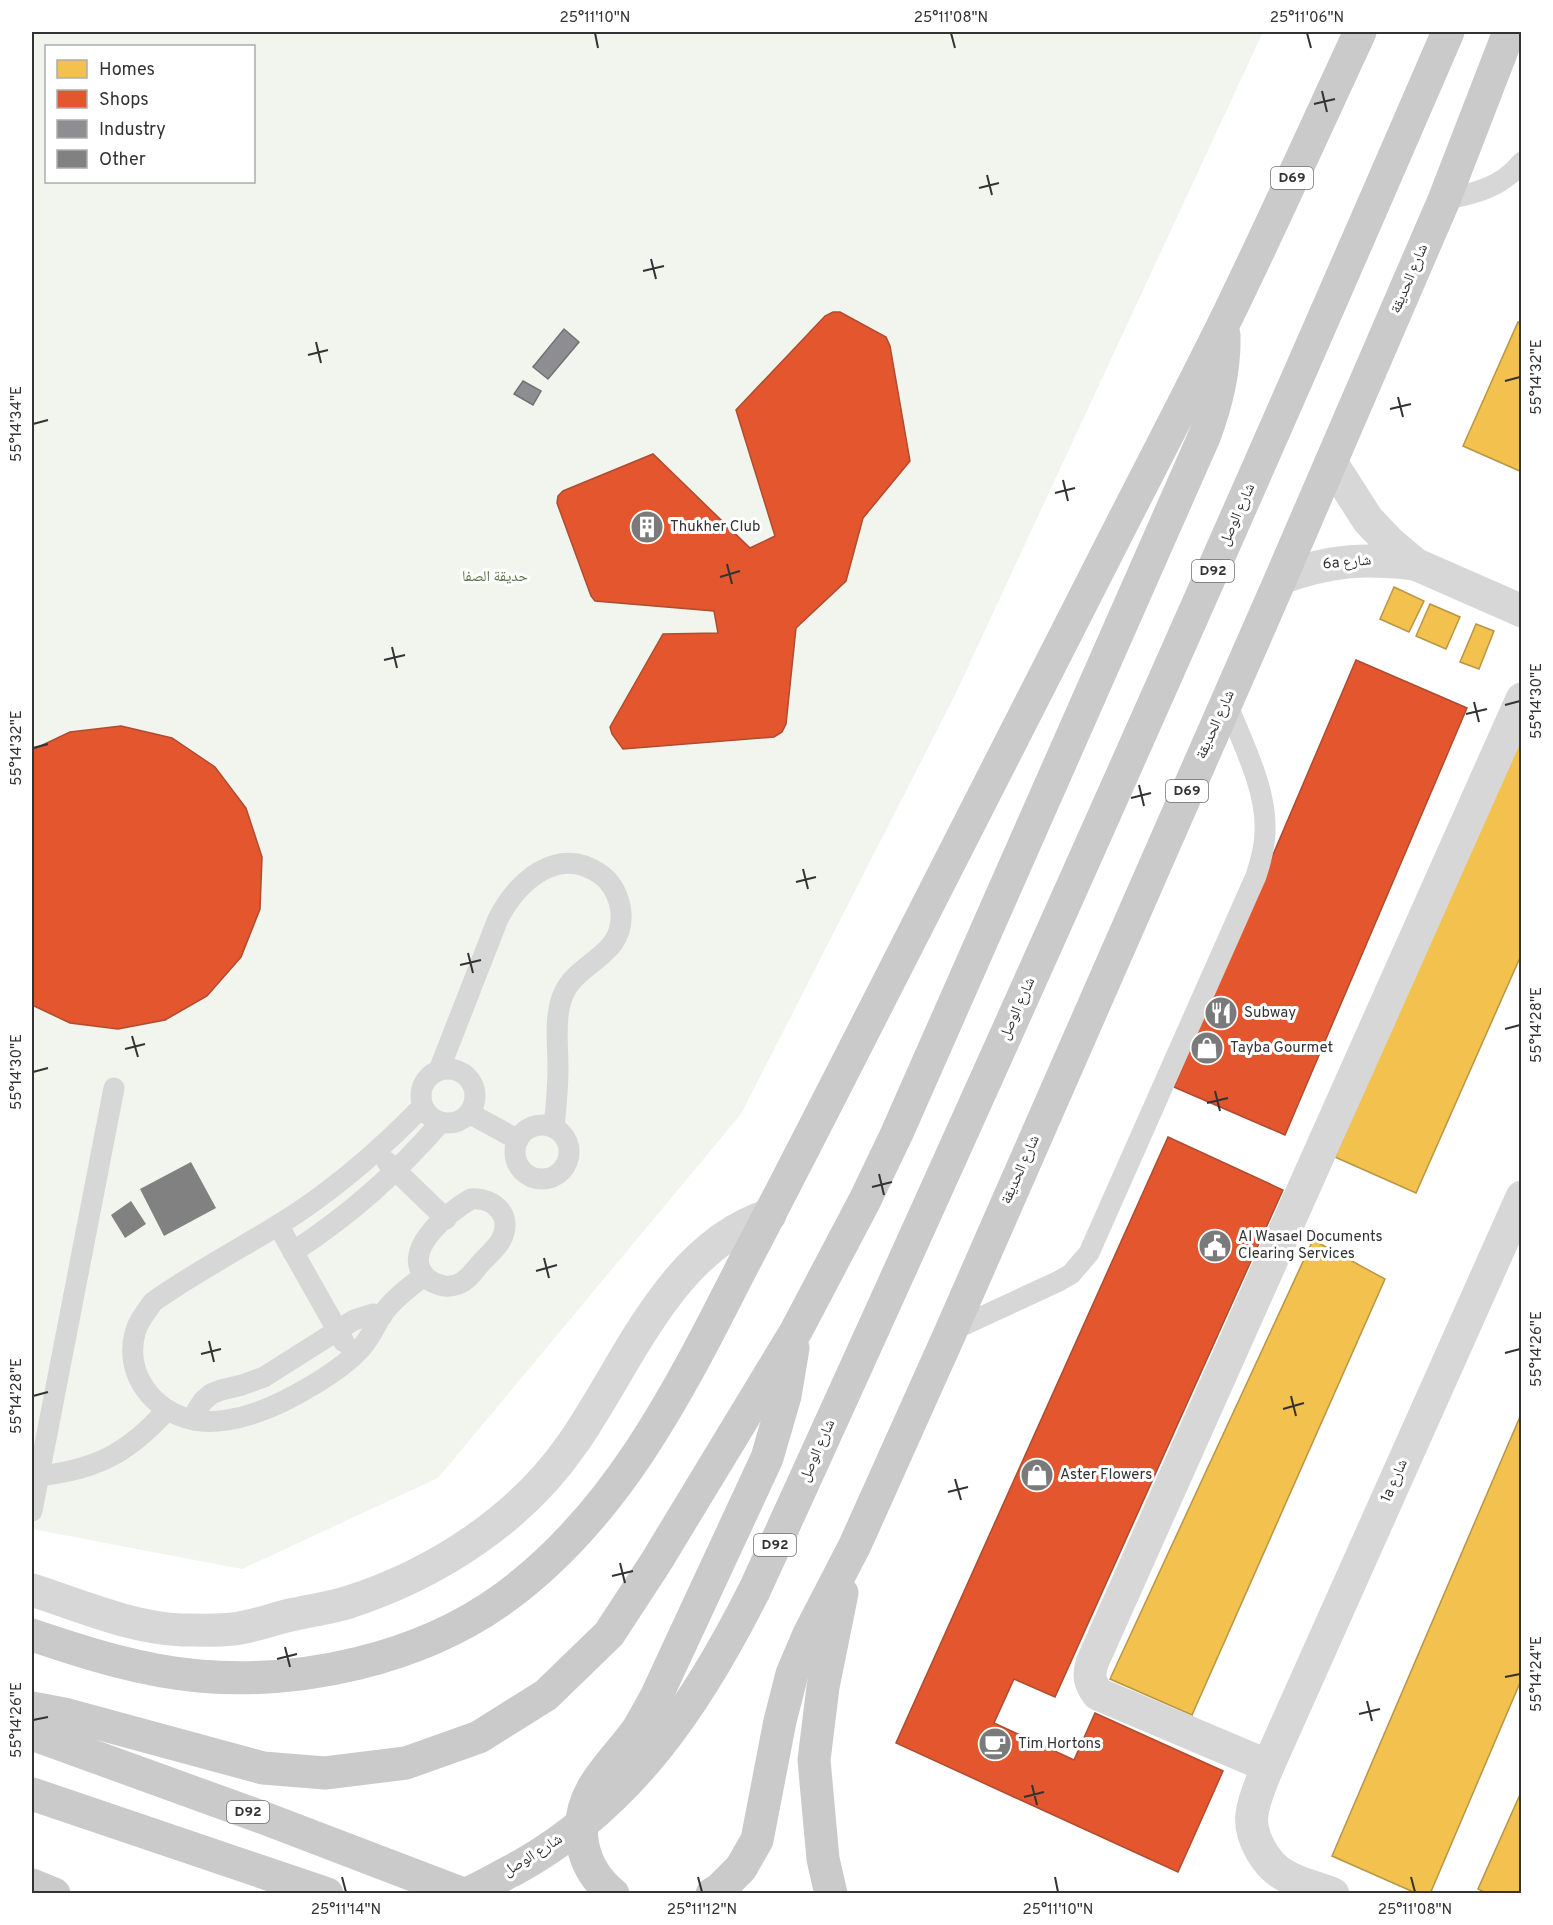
<svg xmlns="http://www.w3.org/2000/svg" width="1553" height="1925" viewBox="0 0 1553 1925" font-family="Overpass,'Noto Naskh Arabic',sans-serif">
  <style>
    .green { fill: #f1f5ed; fill-rule: evenodd }
    .homes { fill: #f2c14e; stroke: #b99646; stroke-width: 1.5 }
    .shops { fill: #e4572e; stroke: #af4c30; stroke-width: 1.5 }
    .industry { fill: #8d8d92; stroke: #727276; stroke-width: 1.5 }
    .building { fill: #818181 }
    .lines { fill: none; stroke-linecap: round; stroke-linejoin: round }
    .service { stroke: #d7d7d7; stroke-width: 21 }
    .minor { stroke: #d7d7d7; stroke-width: 33 }
    .primary { stroke: #cacaca; stroke-width: 33 }
    .ticks { fill: none; stroke: #333; stroke-width: 2 }
    .labels { text-anchor: middle; dominant-baseline: central; stroke-width: 6; stroke-linejoin: round; paint-order: stroke }
    .shield { fill: #fff; stroke: #707070; stroke-width: 1.5 }
    .shield-label { font-size: 14px; font-weight: bold; fill: #333 }
    .street-label { font-size: 15px; fill: #333; stroke: #fff }
    .poi-label { font-size: 15px; fill: #333; stroke: #fff; text-anchor: start }
    .park-label { font-size: 15px; fill: #56703f; stroke: #fff }
    .neatline { fill: none; stroke: #333; stroke-width: 2 }
    .ticks-label { font-size: 15px; text-anchor: middle; fill: #333 }
  </style>
  <rect width="100%" height="100%" fill="#fff"/>
  <path class="green" d="M 32,32 L 1263,32 L 954,697 L 741,1114 L 438,1478 L 242,1569 L 32,1529 ZM 46,46 L 254,46 L 254,182 L 46,182 Z"/>
  <g class="homes">
    <path d="M 1518,322 L 1522,323 L 1522,472 L 1463,446 Z"/>
    <path d="M 1394,587 L 1424,601 L 1409,632 L 1380,619 Z"/>
    <path d="M 1430,604 L 1460,617 L 1446,649 L 1416,636 Z"/>
    <path d="M 1476,624 L 1494,631 L 1479,669 L 1460,662 Z"/>
    <path d="M 1522,731 L 1522,953 L 1416,1193 L 1335,1157 Z"/>
    <path d="M 1313,1240 L 1385,1279 L 1192,1715 L 1110,1679 Z"/>
    <path d="M 1522,1412 L 1522,1678 L 1430,1894 L 1418,1894 L 1332,1856 Z"/>
    <path d="M 1522,1790 L 1522,1894 L 1488,1894 L 1478,1889 Z"/>
  </g>
  <g class="shops">
    <path d="M 833,312 L 840,312 L 886,337 L 890,346 L 910,461 L 863,518 L 846,581 L 796,628 L 786,724 L 782,732 L 774,737 L 623,749 L 612,734 L 610,727 L 663,634 L 718,633 L 714,611 L 595,601 L 591,596 L 557,503 L 558,496 L 563,491 L 653,454 L 750,548 L 775,536 L 736,410 L 825,316 Z"/>
    <path d="M 1356,660 L 1467,708 L 1285,1135 L 1174,1087 Z"/>
    <path d="M 121,726 L 172,738 L 215,767 L 246,808 L 262,857 L 260,909 L 241,957 L 207,996 L 165,1020 L 118,1029 L 70,1023 L 32,1005 L 32,750 L 70,732 Z"/>
    <path d="M 1168,1137 L 1283,1190 L 1055,1697 L 1014,1679 L 994,1723 L 1074,1760 L 1095,1713 L 1223,1771 L 1178,1872 L 896,1743 Z"/>
  </g>
  <g class="industry">
    <path d="M 564,329 L 579,342 L 548,379 L 533,367 Z"/>
    <path d="M 523,381 L 541,391 L 533,405 L 514,394 Z"/>
  </g>
  <g class="building">
    <path d="M 191,1162 L 216,1208 L 164,1236 L 140,1189 Z"/>
    <path d="M 131,1201 L 146,1224 L 125,1238 L 111,1215 Z"/>
  </g>
  <g class="lines">
    <g class="service">
      <path d="M 1444,200 C 1475,193 1501,188 1522,162"/>
      <circle cx="448" cy="1096" r="27"/>
      <path d="M 439,1070 L 498,919 C 517,882 558,844 600,874 C 612,882 620,898 621,913 C 624,957 577,961 563,995 C 554,1017 558,1045 558,1068 C 558,1088 556,1107 554,1127"/>
      <path d="M 422,1107 C 384,1146 343,1182 297,1213 C 250,1244 199,1269 153,1302 C 146,1312 138,1321 135,1333 C 124,1375 154,1412 194,1420 C 214,1424 239,1419 258,1412 C 287,1402 342,1371 362,1347 C 370,1338 375,1327 381,1316 C 392,1300 409,1287 424,1276"/>
      <path d="M 469,1113 L 518,1140"/>
      <circle cx="542" cy="1152" r="27"/>
      <path d="M 387,1162 L 446,1219"/>
      <path d="M 471,1199 C 494,1197 514,1216 501,1240 C 496,1249 486,1257 480,1264 C 473,1272 466,1283 455,1285 C 446,1288 437,1285 429,1280 C 396,1254 448,1212 471,1199 Z"/>
      <path d="M 278,1225 L 344,1342"/>
      <path d="M 293,1252 C 351,1214 396,1174 441,1122"/>
      <path d="M 951,1331 L 1059,1281 L 1071,1274 L 1089,1253 L 1256,876 C 1261,861 1265,847 1265,831 C 1267,789 1241,740 1226,701"/>
      <path d="M 195,1420 L 197,1410 L 203,1401 L 211,1394 L 221,1390 L 242,1385 L 264,1377 L 354,1320 L 373,1314 L 382,1316"/>
      <path d="M 38,1476 C 96,1470 128,1453 166,1411"/>
      <path d="M 32,1511 L 114,1088"/>
    </g>
    <g class="minor">
      <path d="M 1331,462 L 1368,520 L 1390,543 L 1415,564 L 1522,611"/>
      <path d="M 1281,578 C 1331,560 1363,558 1415,564"/>
      <path d="M 32,1590 C 79,1605 131,1628 182,1630 C 198,1630 216,1631 233,1629 C 253,1627 275,1618 295,1614 C 313,1610 331,1608 349,1602 C 436,1574 521,1519 573,1443 C 628,1364 671,1246 770,1215"/>
      <path d="M 1268,1766 L 1098,1694 C 1090,1683 1088,1676 1092,1663 L 1522,699"/>
      <path d="M 1333,1894 C 1318,1888 1300,1884 1286,1876 C 1266,1866 1249,1836 1252,1814 C 1254,1798 1262,1781 1268,1766 L 1522,1197"/>
    </g>
    <g class="primary">
      <path d="M 32,1635 C 85,1653 142,1671 199,1676 C 301,1685 420,1659 504,1598 C 618,1515 681,1387 743,1265 C 791,1174 838,1081 885,989 C 958,846 1031,702 1104,559 C 1144,480 1185,402 1224,323 C 1271,227 1315,129 1360,32"/>
      <path d="M 32,1708 L 64,1714 L 263,1768 L 325,1773 L 406,1763 L 479,1737 L 546,1695 L 609,1634 L 656,1562 L 796,1331 L 865,1200 L 897,1133 L 1204,437 C 1217,403 1225,371 1224,335"/>
      <path d="M 32,1734 L 264,1818 L 463,1894"/>
      <path d="M 32,1794 L 327,1894"/>
      <path d="M 32,1885 L 54,1894"/>
      <path d="M 466,1894 C 483,1887 499,1877 515,1869 C 630,1806 698,1703 755,1589 C 991,1072 1223,553 1448,32"/>
      <path d="M 613,1894 C 580,1867 572,1825 593,1788 C 605,1767 624,1749 638,1729 C 644,1719 650,1708 656,1697 L 767,1458 L 785,1396 L 793,1348"/>
      <path d="M 712,1894 L 720,1889 L 741,1868 L 757,1840 L 780,1721 L 792,1674 L 809,1634 L 855,1545 L 951,1331 L 1281,578 L 1444,200 L 1509,32"/>
      <path d="M 831,1894 L 823,1859 L 814,1760 L 823,1687 L 842,1593"/>
    </g>
  </g>
  <path class="ticks" d="M 595,33 L 598,48M 951,33 L 955,48M 1307,33 L 1311,48M 1322,91 L 1327,112M 1314,104 L 1335,99M 987,175 L 992,195M 979,188 L 999,183M 651,259 L 656,279M 643,271 L 664,266M 316,342 L 321,363M 308,355 L 328,350M 1505,381 L 1520,377M 1398,397 L 1403,417M 1390,409 L 1411,404M 33,424 L 48,420M 1063,480 L 1068,501M 1055,493 L 1075,488M 727,564 L 732,584M 720,577 L 740,571M 392,647 L 397,668M 384,660 L 405,655M 1474,702 L 1479,722M 1505,705 L 1520,701M 1466,714 L 1487,709M 33,748 L 48,744M 1139,785 L 1144,806M 1131,798 L 1151,793M 803,869 L 808,889M 796,882 L 816,877M 468,953 L 473,973M 460,965 L 481,960M 1505,1029 L 1520,1025M 132,1036 L 138,1057M 125,1049 L 145,1044M 33,1072 L 48,1068M 1215,1091 L 1220,1111M 1207,1103 L 1228,1098M 879,1174 L 884,1195M 872,1187 L 892,1182M 544,1258 L 549,1278M 536,1271 L 557,1265M 209,1341 L 214,1362M 1505,1353 L 1520,1349M 201,1354 L 221,1349M 33,1396 L 48,1392M 1291,1396 L 1296,1416M 1283,1409 L 1304,1403M 955,1479 L 961,1500M 948,1492 L 968,1487M 620,1563 L 625,1583M 612,1576 L 633,1571M 285,1647 L 290,1667M 277,1659 L 297,1654M 1505,1677 L 1520,1674M 1367,1701 L 1372,1721M 1359,1714 L 1380,1709M 33,1720 L 48,1717M 1032,1785 L 1037,1805M 1024,1797 L 1044,1792M 342,1877 L 346,1892M 698,1877 L 702,1892M 1055,1877 L 1058,1892M 1411,1877 L 1415,1892"/>
  <defs>
    <g id="building-disc" transform="scale(1.725)"><circle r="9.5" fill="#7a7a7a" stroke="#fff"/><path d="M-4-6H4V6H1V3H-1V6H-4ZM-2.5-4.3h1.7v1.8h-1.7ZM.8-4.3h1.7v1.8H.8ZM-2.5-1h1.7V.8h-1.7ZM.8-1h1.7V.8H.8Z" fill="#fff"/></g>
    <g id="restaurant-disc" transform="scale(1.725)"><circle r="9.5" fill="#7a7a7a" stroke="#fff"/><path d="M-5-6h1v4h1v-4h1v4h1v-4h1v5L-1.5 .5V6h-2V.5L-5-1ZM5-6V6H3V1.5H1.5Q1.5-4 5-6Z" fill="#fff"/></g>
    <g id="shop-disc" transform="scale(1.725)"><circle r="9.5" fill="#7a7a7a" stroke="#fff"/><path d="M-5-2.5h2.3a2.7 3.5 0 0 1 5.4 0H5L5.5 6h-11ZM-1.5-2.5h3a1.5 2.3 0 0 0-3 0Z" fill="#fff"/></g>
    <g id="civic-disc" transform="scale(1.725)"><circle r="9.5" fill="#7a7a7a" stroke="#fff"/><path d="M-.6-6.5H3V-4.5H.6V-3L4-1V1h2V6H-6V1h2V-1L-.6-3ZM-1.2 2.5V6h2.4V2.5Z" fill="#fff"/></g>
    <g id="cafe-disc" transform="scale(1.725)"><circle r="9.5" fill="#7a7a7a" stroke="#fff"/><path d="M-5.5-4.5H6V0H3Q3 3.5 0 3.5H-2.5Q-5.5 3.5-5.5 0ZM3-3.2v2h1.7v-2ZM-6 4.5H4V6H-6Z" fill="#fff"/></g>
  </defs>
  <g fill-rule="evenodd">
    <use href="#building-disc" x="647" y="527"/>
    <use href="#restaurant-disc" x="1221" y="1013"/>
    <use href="#shop-disc" x="1207" y="1048"/>
    <use href="#civic-disc" x="1215" y="1246"/>
    <use href="#shop-disc" x="1037" y="1475"/>
    <use href="#cafe-disc" x="995" y="1744"/>
  </g>
  <g class="labels">
    <g class="shield">
      <rect x="1271" y="167" width="42" height="22" rx="4.5"/>
      <rect x="1192" y="560" width="42" height="22" rx="4.5"/>
      <rect x="1166" y="780" width="42" height="22" rx="4.5"/>
      <rect x="754" y="1534" width="42" height="22" rx="4.5"/>
      <rect x="227" y="1801" width="42" height="22" rx="4.5"/>
    </g>
    <g class="shield-label">
      <text x="1292" y="178">D69</text>
      <text x="1213" y="571">D92</text>
      <text x="1187" y="791">D69</text>
      <text x="775" y="1545">D92</text>
      <text x="248" y="1812">D92</text>
    </g>
    <g class="street-label">
      <text transform="translate(1410 279) rotate(-67)">شارع الحديقة</text>
      <text transform="translate(1238 515) rotate(-66)">شارع الوصل</text>
      <text transform="translate(1347 563) rotate(-5)">6a شارع</text>
      <text transform="translate(1216 725) rotate(-66)">شارع الحديقة</text>
      <text transform="translate(1018 1009) rotate(-66)">شارع الوصل</text>
      <text transform="translate(1021 1170) rotate(-66)">شارع الحديقة</text>
      <text transform="translate(818 1451) rotate(-66)">شارع الوصل</text>
      <text transform="translate(1395 1481) rotate(-66)">1a شارع</text>
      <text transform="translate(533 1856) rotate(-32)">شارع الوصل</text>
    </g>
    <g class="poi-label">
      <text x="670" y="527">Thukher Club</text>
      <text x="1244" y="1013">Subway</text>
      <text x="1230" y="1048">Tayba Gourmet</text>
      <text x="1238" y="1237">Al Wasael Documents<tspan x="1238" dy="17">Clearing Services</tspan></text>
      <text x="1060" y="1475">Aster Flowers</text>
      <text x="1018" y="1744">Tim Hortons</text>
    </g>
    <g class="park-label">
      <text x="495" y="577">حديقة الصفا</text>
    </g>
  </g>
  <rect width="1553" height="1925" fill="none" stroke="#ffffff" stroke-width="66"/>
  <rect x="45" y="45" width="210" height="138" fill="#ffffff" stroke="#adadad" stroke-width="1.5"/>
  <rect x="57" y="60" width="30" height="18" fill="#f2c14e" stroke="#adadad" stroke-width="1.5"/>
  <text x="99" y="75" font-size="18" fill="#333333">Homes</text>
  <rect x="57" y="90" width="30" height="18" fill="#e4572e" stroke="#adadad" stroke-width="1.5"/>
  <text x="99" y="105" font-size="18" fill="#333333">Shops</text>
  <rect x="57" y="120" width="30" height="18" fill="#8d8d92" stroke="#adadad" stroke-width="1.5"/>
  <text x="99" y="135" font-size="18" fill="#333333">Industry</text>
  <rect x="57" y="150" width="30" height="18" fill="#818181" stroke="#adadad" stroke-width="1.5"/>
  <text x="99" y="165" font-size="18" fill="#333333">Other</text>
  <rect x="33" y="33" width="1487" height="1859" class="neatline"/>
  <g class="ticks-label">
    <text x="595" y="22">25°11'10"N</text>
    <text x="951" y="22">25°11'08"N</text>
    <text x="1307" y="22">25°11'06"N</text>
    <text transform="translate(1536 377) rotate(-90)" y="5">55°14'32"E</text>
    <text transform="translate(16 424) rotate(-90)" y="5">55°14'34"E</text>
    <text transform="translate(1536 701) rotate(-90)" y="5">55°14'30"E</text>
    <text transform="translate(16 748) rotate(-90)" y="5">55°14'32"E</text>
    <text transform="translate(1536 1025) rotate(-90)" y="5">55°14'28"E</text>
    <text transform="translate(16 1072) rotate(-90)" y="5">55°14'30"E</text>
    <text transform="translate(1536 1349) rotate(-90)" y="5">55°14'26"E</text>
    <text transform="translate(16 1396) rotate(-90)" y="5">55°14'28"E</text>
    <text transform="translate(1536 1674) rotate(-90)" y="5">55°14'24"E</text>
    <text transform="translate(16 1720) rotate(-90)" y="5">55°14'26"E</text>
    <text x="346" y="1914">25°11'14"N</text>
    <text x="702" y="1914">25°11'12"N</text>
    <text x="1058" y="1914">25°11'10"N</text>
    <text x="1415" y="1914">25°11'08"N</text>
  </g>
</svg>
